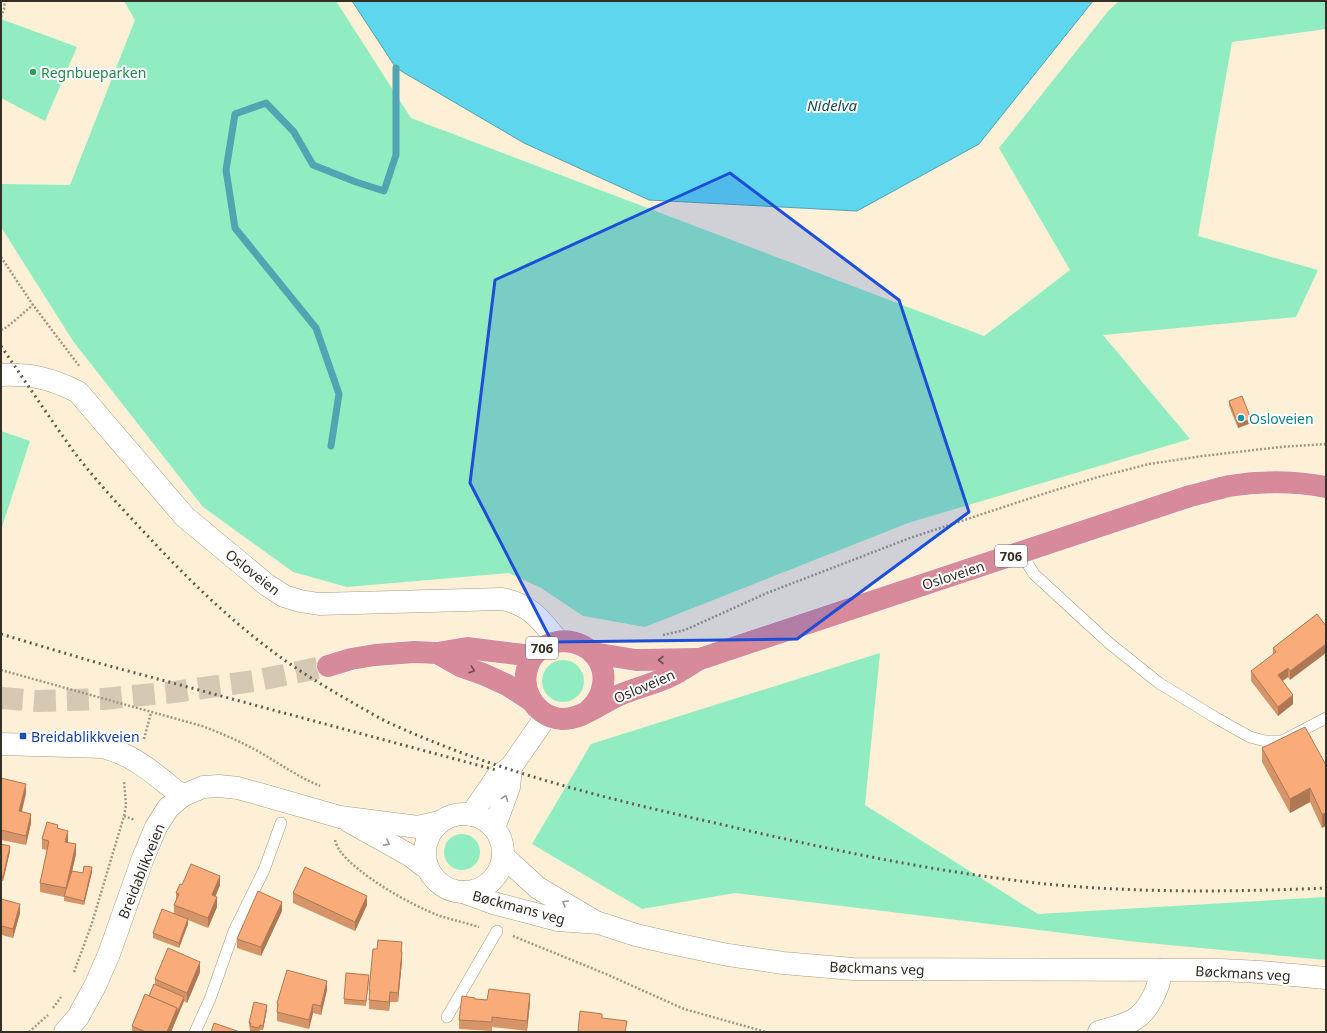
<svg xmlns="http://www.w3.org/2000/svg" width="1327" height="1033" viewBox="0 0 1327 1033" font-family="'Noto Sans',sans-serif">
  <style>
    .green { fill: #91edc1 }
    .water { fill: #5dd6ee; stroke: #51a4b2 }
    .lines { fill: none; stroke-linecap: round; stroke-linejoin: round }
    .stream { stroke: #51a4b2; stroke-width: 7 }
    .trunk-tunnel { stroke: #d5c9b3; stroke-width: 22; stroke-dasharray: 22 11; stroke-linecap: butt }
    .service-casing { stroke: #a79c84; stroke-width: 12 }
    .minor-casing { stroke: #a79c84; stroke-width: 23 }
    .tertiary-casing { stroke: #a79c84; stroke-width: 23 }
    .secondary-casing { stroke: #a79c84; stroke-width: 23 }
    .trunk-casing { stroke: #fff; stroke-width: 23 }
    .path { stroke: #a19886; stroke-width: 2.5; stroke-dasharray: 2 2; stroke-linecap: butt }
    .service { stroke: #fff; stroke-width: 11 }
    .minor { stroke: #fff; stroke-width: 22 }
    .tertiary { stroke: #fff; stroke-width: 22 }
    .secondary { stroke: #fff; stroke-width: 22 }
    .trunk { stroke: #d78a9a; stroke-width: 22 }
    .rail { stroke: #655e50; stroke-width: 3; stroke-dasharray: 2 4; stroke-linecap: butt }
    .wall { fill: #d69469 }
    .shaded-wall { fill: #ae7855 }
    .building { fill: #f9ac7a; stroke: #ae7855 }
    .oneway { stroke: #6d4f4e }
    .oneway2 { stroke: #9a9792 }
    .marked { fill: #1d4ed8; fill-opacity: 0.2; stroke: #1d4ed8; stroke-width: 3; stroke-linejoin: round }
    .leisure-dot { fill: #2e9e5b; stroke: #fff; stroke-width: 1.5 }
    .culture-dot { fill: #0f9aa8; stroke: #fff; stroke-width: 1.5 }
    .transit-dot { fill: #1a4fb4; stroke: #fff; stroke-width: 1.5 }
    .labels { text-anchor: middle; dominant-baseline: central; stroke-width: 4; stroke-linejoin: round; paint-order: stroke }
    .shield { fill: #fff; stroke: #716d66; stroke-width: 1 }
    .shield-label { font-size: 13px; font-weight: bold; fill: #342f25 }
    .leisure-label { font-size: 14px; fill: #27864d; stroke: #fff; text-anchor: start }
    .culture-label { font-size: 14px; fill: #0d838f; stroke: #fff; text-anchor: start }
    .street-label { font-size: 14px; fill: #342f25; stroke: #fff }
    .transit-label { font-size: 14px; fill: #164399; stroke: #fff; text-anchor: start }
    .water-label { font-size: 15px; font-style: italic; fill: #154a54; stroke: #fff }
  </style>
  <rect width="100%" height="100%" fill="#fdf0d7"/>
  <g class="green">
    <path d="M 124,1 L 336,1 L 411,118 L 984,336 L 1070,270 L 999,148 L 1109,10 L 1119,1 L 1326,1 L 1326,29 L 1232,42 L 1198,236 L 1318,270 L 1296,317 L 1103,335 L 1190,439 L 908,523 L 645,627 L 583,616 L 541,588 L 509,573 L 347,587 L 293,572 L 203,507 L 73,341 L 1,227 L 1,184 L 70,185 L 135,20 Z"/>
    <path d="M 1,19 L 77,47 L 45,121 L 1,98 Z"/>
    <path d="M 1,431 L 30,441 L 1,530 Z"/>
    <path d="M 880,653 L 865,805 L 1038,914 L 1326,897 L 1326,960 L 1137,942 L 735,893 L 642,909 L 532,844 L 591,744 Z"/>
    <circle cx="563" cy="681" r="21"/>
    <circle cx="462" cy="852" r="18"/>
  </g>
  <path class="water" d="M 352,1 L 1093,1 L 979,144 L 857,211 L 649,200 L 524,143 L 396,68 Z"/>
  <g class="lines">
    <path class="stream" d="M 331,446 L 339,394 L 316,328 L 235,228 L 226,170 L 235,114 L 266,103 L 294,132 L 313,165 L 356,182 L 384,191 L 396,155 L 396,68"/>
    <path class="trunk-tunnel" d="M 1,698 L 38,701 L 103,699 L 174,692 L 254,681 L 328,666"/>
    <g class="service-casing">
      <g id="service">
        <path d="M 1021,553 L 1034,574 L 1109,643 L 1159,683 L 1216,718 L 1250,737 L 1265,741 L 1282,741 L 1326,718"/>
        <path d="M 447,1017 L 497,931"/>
        <path d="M 195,1032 L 210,999 L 234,931 L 264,870 L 281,823"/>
      </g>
    </g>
    <g class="minor-casing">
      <g id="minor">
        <path d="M 1,375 C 32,374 50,378 78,392 L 185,517 L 267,585 L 284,596 L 300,601 L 319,604 L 502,599 C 531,605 540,619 558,641"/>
        <path d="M 1099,1032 C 1111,1028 1124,1026 1135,1019 C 1146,1012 1154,997 1158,985 C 1160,981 1159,975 1160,970"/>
      </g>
    </g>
    <g class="tertiary-casing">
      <g id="tertiary">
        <path d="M 1,744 L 103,747 C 135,755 157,776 182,796"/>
        <path d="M 350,822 L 411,856 L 428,869"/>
        <path d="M 65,1032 L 78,1017 L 95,986 L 109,954 L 143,858 L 156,827 L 168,808 L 182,796 L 203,787 L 219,786 L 238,788 L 340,817 L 418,827 L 439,822"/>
      </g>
    </g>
    <g class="secondary-casing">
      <g id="secondary">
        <circle cx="464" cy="853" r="39"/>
        <path d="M 471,815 L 497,777 L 511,767 L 547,715"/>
        <path d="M 494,828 L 509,787 L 511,767"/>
        <path d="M 503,856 L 538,888 L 594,921"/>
        <path d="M 463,892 L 493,903 L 558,920 L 599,923 L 636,935 L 675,944 L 728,955 L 783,963 L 853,969 L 1221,970 L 1260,972 L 1326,978"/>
      </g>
    </g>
    <g class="trunk-casing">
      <g id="trunk">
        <path d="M 437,653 L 460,666 L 483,674 L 507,685 L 532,701"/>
        <path d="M 593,653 L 636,660 L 697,659"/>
        <path d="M 328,666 L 351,659 L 375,655 L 414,652 L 437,653 L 467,648 L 533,656"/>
        <path d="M 587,712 C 594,705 600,699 602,689 C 613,650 562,624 534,655 C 526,665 523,681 528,693 C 533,707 546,718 562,719 C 582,719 600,704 617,696 C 635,688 654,684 671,676 C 681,671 691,664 700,659 L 1190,496 C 1203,493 1216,489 1229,486 C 1261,481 1294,481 1326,487"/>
      </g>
    </g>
    <g class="path">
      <path d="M 1,17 L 4,9 L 5,1"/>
      <path d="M 1,257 L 33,305 L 80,367"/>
      <path d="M 1,330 L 7,327 L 33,305"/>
      <path d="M 663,635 L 685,630 L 767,593 L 910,538 L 1043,494 L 1098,477 L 1149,464 L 1203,456 L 1280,447 L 1326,444"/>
      <path d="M 1,670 L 202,726 C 220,733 237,740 254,749 C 276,761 296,776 320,786"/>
      <path d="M 144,739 L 151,713"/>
      <path d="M 124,816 L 135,820"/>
      <path d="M 335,840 C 336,844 338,848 340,851 C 359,876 411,905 440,916 C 453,920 466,923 479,927"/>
      <path d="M 513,936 L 606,974 L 684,1009 L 766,1032"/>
      <path d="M 74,972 L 92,923 L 124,816 L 126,805 L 124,781"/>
      <path d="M 53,1008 L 61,997"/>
      <path d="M 29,1032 L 48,1015"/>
    </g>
    <use href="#service" class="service"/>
    <use href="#minor" class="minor"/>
    <use href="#tertiary" class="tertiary"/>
    <use href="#secondary" class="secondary"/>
    <use href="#trunk" class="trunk"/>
    <g class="rail">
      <path d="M 1,346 C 25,381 49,417 74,452 C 100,486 130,517 159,548 C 197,588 238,627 283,659 C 308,677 334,692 360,707 C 371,713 382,720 394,725 C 495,771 603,798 711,822 C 822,848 933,872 1046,884 C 1139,893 1233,892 1326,888"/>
      <path d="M 1,634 L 91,661 L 496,770"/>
    </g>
  </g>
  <g class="wall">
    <path d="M 1229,401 L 1251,423 L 1238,428 L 1229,406 Z"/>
    <path d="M 1317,614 L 1290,680 L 1288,677 L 1283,681 L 1293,704 L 1278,716 L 1251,681 L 1251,671 L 1273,655 L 1273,648 Z"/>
    <path d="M 1262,748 L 1326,765 L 1322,828 L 1310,802 L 1290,813 L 1262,762 Z"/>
    <path d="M 1,778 L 26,793 L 22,812 L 31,823 L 26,845 L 1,840 Z"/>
    <path d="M 58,829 L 68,841 L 68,843 L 76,854 L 72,871 L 83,873 L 92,872 L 84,905 L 64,901 L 64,897 L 40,892 L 40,883 L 47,850 L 42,849 L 42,839 Z"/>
    <path d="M 1,844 L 10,851 L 3,881 L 1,881 Z"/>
    <path d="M 182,885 L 220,885 L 215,897 L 217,907 L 208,928 L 188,920 L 188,924 L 179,948 L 153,938 L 153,933 L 174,914 L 174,905 L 176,900 L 176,893 Z"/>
    <path d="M 293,893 L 367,905 L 355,931 L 293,903 Z"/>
    <path d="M 1,899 L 20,913 L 13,938 L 2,935 Z"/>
    <path d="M 282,911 L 261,956 L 237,948 L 237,939 Z"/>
    <path d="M 402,942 L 402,961 L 398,1002 L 390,1002 L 389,1011 L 369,1009 L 369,990 L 377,949 Z"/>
    <path d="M 200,972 L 187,1003 L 184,1001 L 171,1032 L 132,1032 L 132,1026 L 155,984 L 155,979 Z"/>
    <path d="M 369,979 L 366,1006 L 344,1004 L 344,999 Z"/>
    <path d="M 327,990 L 321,1015 L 313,1013 L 309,1029 L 277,1021 L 277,1003 Z"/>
    <path d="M 475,999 L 530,1003 L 527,1031 L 492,1027 L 492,1031 L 459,1029 L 459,1020 Z"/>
    <path d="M 267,1009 L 263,1030 L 260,1030 L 259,1032 L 250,1031 L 249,1023 Z"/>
  </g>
  <g class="shaded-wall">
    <path d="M 1251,419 L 1251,423 L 1238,428 L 1238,424 Z"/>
    <path d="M 1326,644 L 1326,653 L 1290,680 L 1290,671 Z"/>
    <path d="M 1288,668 L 1288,677 L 1278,684 L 1278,675 Z"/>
    <path d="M 1293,695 L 1293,704 L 1278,716 L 1278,707 Z"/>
    <path d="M 26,784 L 26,793 L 19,821 L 19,811 Z"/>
    <path d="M 1310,788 L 1310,802 L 1290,813 L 1290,799 Z"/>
    <path d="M 1326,813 L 1326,826 L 1322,828 L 1322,814 Z"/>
    <path d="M 31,814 L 31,823 L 26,845 L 26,836 Z"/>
    <path d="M 68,831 L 68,841 L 65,851 L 65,842 Z"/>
    <path d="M 76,844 L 76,854 L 66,898 L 66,888 Z"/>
    <path d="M 10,846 L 10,851 L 3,881 L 3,877 Z"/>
    <path d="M 92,867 L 92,872 L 84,905 L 84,901 Z"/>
    <path d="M 220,876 L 220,885 L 212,905 L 212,895 Z"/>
    <path d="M 367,896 L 367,905 L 355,931 L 355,922 Z"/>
    <path d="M 217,897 L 217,907 L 208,928 L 208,918 Z"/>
    <path d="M 282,902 L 282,911 L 261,956 L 261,947 Z"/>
    <path d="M 20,904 L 20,913 L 13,938 L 13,929 Z"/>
    <path d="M 188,919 L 188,924 L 179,948 L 179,943 Z"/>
    <path d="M 2,926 L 2,935 L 1,937 L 1,928 Z"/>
    <path d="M 402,952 L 402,961 L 398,1002 L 398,993 Z"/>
    <path d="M 200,962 L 200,972 L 187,1003 L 187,993 Z"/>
    <path d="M 327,981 L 327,990 L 321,1015 L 321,1006 Z"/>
    <path d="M 390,992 L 390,1002 L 389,1011 L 389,1002 Z"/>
    <path d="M 530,994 L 530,1003 L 527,1031 L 527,1021 Z"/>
    <path d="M 184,997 L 184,1001 L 171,1032 L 167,1032 L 177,1008 Z"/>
    <path d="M 313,1004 L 313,1013 L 309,1029 L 309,1020 Z"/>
    <path d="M 267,1005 L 267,1009 L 263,1030 L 263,1026 Z"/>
  </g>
  <g class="building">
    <path d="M 1242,396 L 1251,419 L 1238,424 L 1229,401 Z"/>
    <path d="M 1317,614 L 1326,626 L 1326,644 L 1290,671 L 1288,668 L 1278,675 L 1293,695 L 1278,707 L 1251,671 L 1276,652 L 1273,648 Z"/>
    <path d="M 1305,727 L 1326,765 L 1326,813 L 1322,814 L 1310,788 L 1290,799 L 1262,748 Z"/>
    <path d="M 1,778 L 26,784 L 19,811 L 31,814 L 26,836 L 1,830 Z"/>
    <path d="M 47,822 L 58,825 L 57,828 L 68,831 L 65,842 L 76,844 L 66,888 L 40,883 L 49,841 L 42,839 Z"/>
    <path d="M 1,844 L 10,846 L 3,877 L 1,876 Z"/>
    <path d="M 191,864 L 220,876 L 212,895 L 217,897 L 208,918 L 174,905 L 179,894 L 176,893 L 180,884 L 182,885 Z"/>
    <path d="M 84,866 L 92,867 L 84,901 L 64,896 L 72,871 L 83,873 Z"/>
    <path d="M 305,867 L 367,896 L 355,922 L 293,893 Z"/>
    <path d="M 258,891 L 282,902 L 261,947 L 237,939 Z"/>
    <path d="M 1,899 L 20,904 L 13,929 L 2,926 L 1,928 Z"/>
    <path d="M 162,909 L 188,919 L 179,943 L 153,933 Z"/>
    <path d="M 378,940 L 402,942 L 401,952 L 402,952 L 398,993 L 390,992 L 389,1002 L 369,1000 L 370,990 L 369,990 L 373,949 L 377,949 Z"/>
    <path d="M 168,948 L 200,962 L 187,993 L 155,979 Z"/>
    <path d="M 287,970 L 327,981 L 321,1006 L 313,1004 L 309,1020 L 277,1012 L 278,1004 L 277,1003 Z"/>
    <path d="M 346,973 L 369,975 L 366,1001 L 344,999 Z"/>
    <path d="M 154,984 L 184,997 L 177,1013 L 177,1008 L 149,996 Z"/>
    <path d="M 489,989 L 530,994 L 527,1021 L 492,1017 L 492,1022 L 459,1020 L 462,996 L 475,998 L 475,999 L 487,1000 Z"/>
    <path d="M 145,994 L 177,1008 L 167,1032 L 146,1032 L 132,1026 Z"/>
    <path d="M 254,1002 L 267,1005 L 263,1026 L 260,1025 L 259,1028 L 250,1026 L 251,1023 L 249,1023 Z"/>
    <path d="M 580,1011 L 602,1014 L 602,1018 L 627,1021 L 625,1032 L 585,1032 L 578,1031 Z"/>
    <path d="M 214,1023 L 240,1032 L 211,1032 Z"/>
  </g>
  <defs><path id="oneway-chevron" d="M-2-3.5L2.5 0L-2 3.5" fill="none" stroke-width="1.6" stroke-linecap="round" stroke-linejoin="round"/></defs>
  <g class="oneway">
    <use href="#oneway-chevron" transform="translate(661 660) rotate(180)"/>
    <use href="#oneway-chevron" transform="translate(472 670) rotate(19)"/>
  </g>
  <g class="oneway2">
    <use href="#oneway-chevron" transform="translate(505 798) rotate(-69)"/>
    <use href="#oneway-chevron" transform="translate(387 843) rotate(29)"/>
    <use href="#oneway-chevron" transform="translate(565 903) rotate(-150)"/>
  </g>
  <path class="marked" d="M 730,173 L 899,300 L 969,512 L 797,639 L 552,642 L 470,483 L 495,280 Z"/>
  <circle class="leisure-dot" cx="33" cy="72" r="4"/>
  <circle class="culture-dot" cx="1241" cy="418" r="4"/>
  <rect class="transit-dot" x="19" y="732" width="8" height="8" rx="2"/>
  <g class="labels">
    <g class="shield">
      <rect x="995" y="545" width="32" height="22" rx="3"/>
      <rect x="526" y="637" width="32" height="22" rx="3"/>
    </g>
    <g class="shield-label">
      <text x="1011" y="556">706</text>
      <text x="542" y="648">706</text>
    </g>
    <g class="leisure-label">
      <text x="41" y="72">Regnbueparken</text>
    </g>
    <g class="culture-label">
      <text x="1249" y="418">Osloveien</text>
    </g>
    <g class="street-label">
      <text transform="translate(253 572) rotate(38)">Osloveien</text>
      <text transform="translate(953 575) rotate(-18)">Osloveien</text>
      <text transform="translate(644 686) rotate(-23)">Osloveien</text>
      <text transform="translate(141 871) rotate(-68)">Breidablikveien</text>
      <text transform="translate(519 907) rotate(15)">Bøckmans veg</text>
      <text transform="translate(877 968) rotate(2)">Bøckmans veg</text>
      <text transform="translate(1243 973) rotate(3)">Bøckmans veg</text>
    </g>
    <g class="transit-label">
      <text x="31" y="736">Breidablikkveien</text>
    </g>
    <g class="water-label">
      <text x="832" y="105">Nidelva</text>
    </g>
  </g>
  <rect width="1327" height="1033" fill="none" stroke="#342f25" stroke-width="4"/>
</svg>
